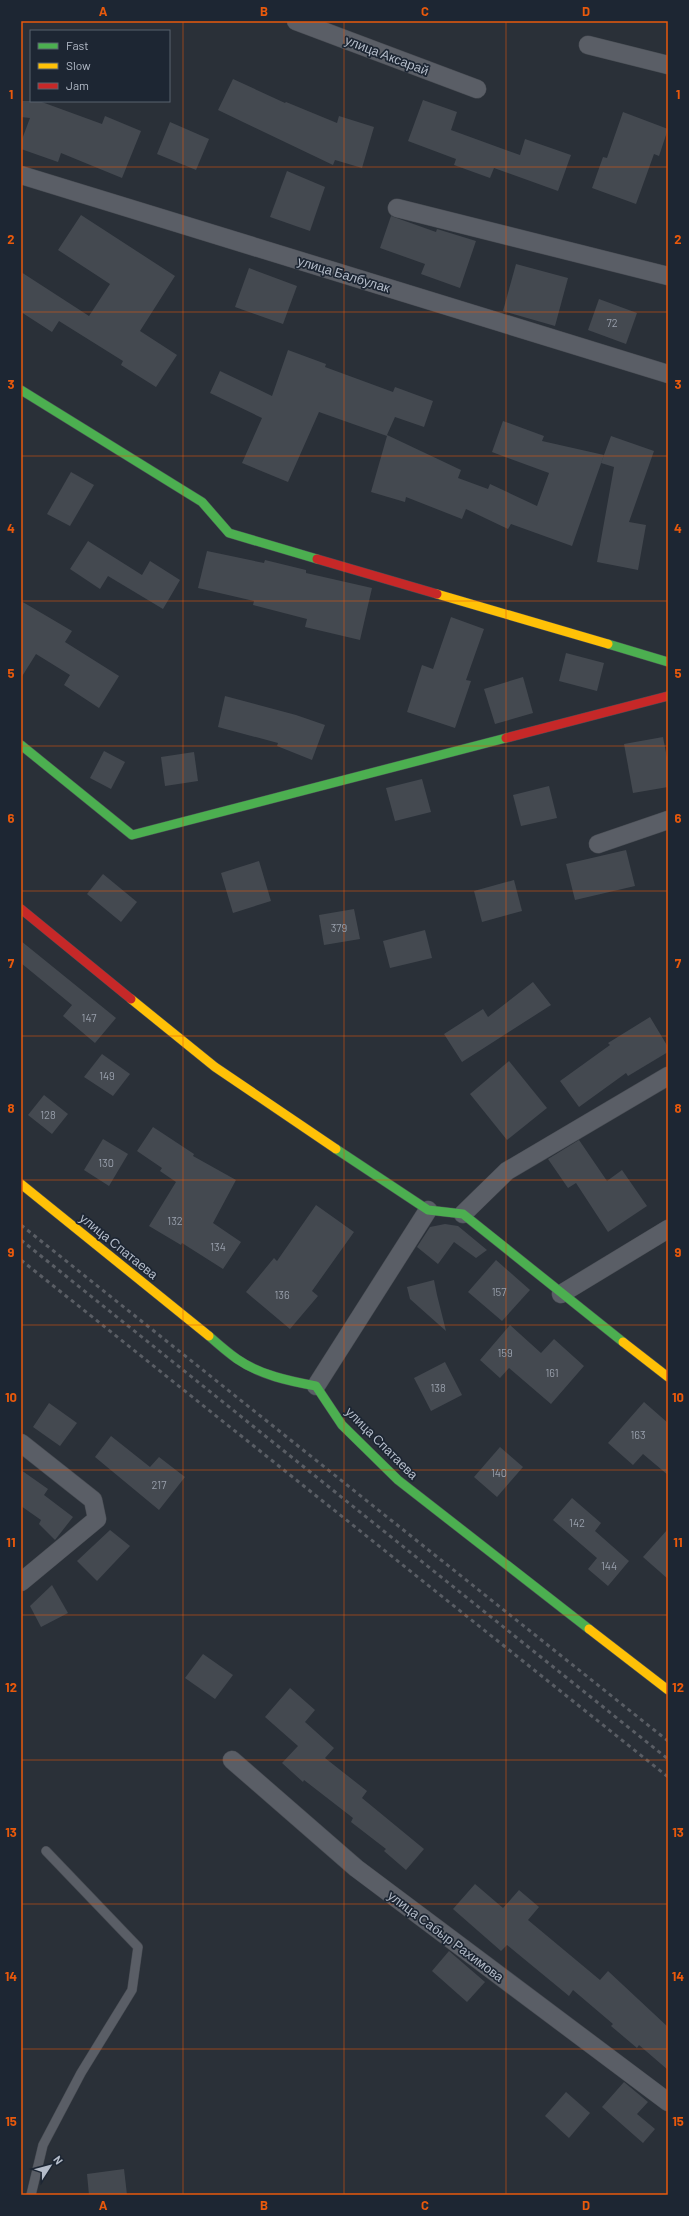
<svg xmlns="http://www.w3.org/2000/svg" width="689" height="2216" viewBox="0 0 689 2216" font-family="Barlow,sans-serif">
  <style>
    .building { fill: #444950 }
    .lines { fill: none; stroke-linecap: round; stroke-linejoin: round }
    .lane-casing { stroke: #484c53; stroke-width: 10 }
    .street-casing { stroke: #484c53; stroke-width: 19 }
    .fast-casing { stroke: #484c53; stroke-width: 10 }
    .slow-casing { stroke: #484c53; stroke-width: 10 }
    .jam-casing { stroke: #484c53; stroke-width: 10 }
    .lane { stroke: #5a5e66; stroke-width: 9 }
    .street { stroke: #5a5e66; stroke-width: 18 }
    .fast { stroke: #4caf50; stroke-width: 9 }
    .slow { stroke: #ffc107; stroke-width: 9 }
    .jam { stroke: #c62828; stroke-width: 9 }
    .rail { stroke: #595d64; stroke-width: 3; stroke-dasharray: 4 4; stroke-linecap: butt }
    .grid { fill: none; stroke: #e8590c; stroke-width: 1; stroke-opacity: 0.55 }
    .labels { text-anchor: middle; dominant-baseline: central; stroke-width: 3.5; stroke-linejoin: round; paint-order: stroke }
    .number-label { font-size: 11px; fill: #989fab }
    .street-label { font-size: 13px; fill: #b4bcc9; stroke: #1d2633 }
    .neatline { fill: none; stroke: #e8590c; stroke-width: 1.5 }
    .grid-label { font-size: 13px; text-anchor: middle; font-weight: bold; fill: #e8590c }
  </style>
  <rect width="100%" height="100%" fill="#2a3038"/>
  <g class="building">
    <path d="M 233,79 L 285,103 L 286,102 L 337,123 L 339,116 L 374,127 L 362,168 L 335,160 L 333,165 L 218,110 Z"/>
    <path d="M 423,100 L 457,112 L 451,130 L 520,155 L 525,139 L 571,155 L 558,191 L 494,168 L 490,178 L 454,165 L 456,159 L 408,141 Z"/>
    <path d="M 21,101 L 39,101 L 102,124 L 105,116 L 141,131 L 122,178 L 61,153 L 58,162 L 21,149 L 21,142 L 30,118 L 21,117 Z"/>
    <path d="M 623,112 L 668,129 L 659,156 L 654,154 L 636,204 L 592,188 L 603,157 L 607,158 Z"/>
    <path d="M 170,122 L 209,139 L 196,170 L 157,154 Z"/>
    <path d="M 287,171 L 325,187 L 310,231 L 270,217 Z"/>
    <path d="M 81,215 L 175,276 L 140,331 L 177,355 L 156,387 L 121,365 L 123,361 L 59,321 L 52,332 L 21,312 L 21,272 L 89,316 L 110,284 L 58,250 Z"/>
    <path d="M 391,216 L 436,232 L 437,229 L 476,241 L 460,288 L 421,274 L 425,264 L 380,248 Z"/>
    <path d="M 516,264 L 568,278 L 555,326 L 503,311 Z"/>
    <path d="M 249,268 L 297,286 L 283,324 L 235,307 Z"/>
    <path d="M 599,299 L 637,313 L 626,344 L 588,330 Z"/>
    <path d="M 288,350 L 326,364 L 325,367 L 393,392 L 395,387 L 433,401 L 424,427 L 395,417 L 387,435 L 461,470 L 458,478 L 488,489 L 490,484 L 537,506 L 549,473 L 492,452 L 503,421 L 544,436 L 542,441 L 604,455 L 572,546 L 511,524 L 508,529 L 466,509 L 462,519 L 406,497 L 405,502 L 371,492 L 387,436 L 319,412 L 288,482 L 242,463 L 262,418 L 210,393 L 220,371 L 272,396 Z"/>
    <path d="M 611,436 L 654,451 L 629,522 L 646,525 L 638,570 L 597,562 L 614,467 L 601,463 Z"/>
    <path d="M 71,472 L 94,485 L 70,526 L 47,514 Z"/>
    <path d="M 88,541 L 142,575 L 150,561 L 180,580 L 163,609 L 108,576 L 100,589 L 70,569 Z"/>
    <path d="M 207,551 L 264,563 L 265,560 L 306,570 L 306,573 L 372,588 L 360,640 L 305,627 L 307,619 L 253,605 L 254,601 L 198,588 Z"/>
    <path d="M 21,601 L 72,631 L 65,642 L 119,676 L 99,708 L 64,685 L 70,675 L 36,654 L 21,678 Z"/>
    <path d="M 451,617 L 484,629 L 466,680 L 471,681 L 455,728 L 407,712 L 422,665 L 433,669 Z"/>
    <path d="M 566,653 L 604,663 L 597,691 L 559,681 Z"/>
    <path d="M 523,677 L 533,713 L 495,724 L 484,689 Z"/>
    <path d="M 225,696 L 296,715 L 325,725 L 312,760 L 277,746 L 278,743 L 218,727 Z"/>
    <path d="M 663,737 L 668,763 L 668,787 L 633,793 L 624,744 Z"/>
    <path d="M 104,751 L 125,762 L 111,789 L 90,778 Z"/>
    <path d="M 194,752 L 198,781 L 165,786 L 161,757 Z"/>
    <path d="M 422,779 L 431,812 L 395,821 L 386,788 Z"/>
    <path d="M 549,786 L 557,818 L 521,826 L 513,795 Z"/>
    <path d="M 626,850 L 635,886 L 575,900 L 566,864 Z"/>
    <path d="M 259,861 L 271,901 L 233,913 L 221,873 Z"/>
    <path d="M 103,874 L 137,902 L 121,922 L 87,894 Z"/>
    <path d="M 514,880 L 522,911 L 482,922 L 474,891 Z"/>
    <path d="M 354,909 L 360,939 L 324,945 L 319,915 Z"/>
    <path d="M 425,930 L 432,958 L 390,968 L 383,941 Z"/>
    <path d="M 21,941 L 116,1018 L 95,1043 L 63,1016 L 72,1005 L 21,963 Z"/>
    <path d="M 533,982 L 551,1005 L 462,1062 L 444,1034 L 483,1009 L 488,1017 Z"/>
    <path d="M 650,1017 L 668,1047 L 668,1052 L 628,1076 L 626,1073 L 579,1107 L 560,1081 L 610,1045 L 608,1043 Z"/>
    <path d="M 102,1054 L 130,1074 L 113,1096 L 84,1077 Z"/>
    <path d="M 509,1061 L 547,1108 L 507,1140 L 470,1094 Z"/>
    <path d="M 44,1095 L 68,1114 L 52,1134 L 28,1115 Z"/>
    <path d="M 153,1127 L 194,1154 L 193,1156 L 236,1180 L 213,1223 L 241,1242 L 223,1269 L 182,1243 L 181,1245 L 149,1226 L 176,1182 L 160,1171 L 162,1168 L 137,1151 Z"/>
    <path d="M 103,1139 L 128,1154 L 109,1186 L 84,1170 Z"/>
    <path d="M 579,1140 L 607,1181 L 622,1170 L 647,1206 L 608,1232 L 576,1183 L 568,1188 L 548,1159 Z"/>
    <path d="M 316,1205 L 354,1232 L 312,1291 L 318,1296 L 290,1329 L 246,1292 L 274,1258 L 277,1261 Z"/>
    <path d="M 445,1224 L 458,1226 L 487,1250 L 476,1258 L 454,1242 L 438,1264 L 417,1247 L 430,1227 Z"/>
    <path d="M 496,1260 L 530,1290 L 502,1321 L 468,1292 Z"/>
    <path d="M 434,1280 L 437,1295 L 446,1331 L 410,1299 L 407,1287 Z"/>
    <path d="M 510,1325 L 541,1353 L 554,1339 L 584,1366 L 551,1404 L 509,1368 L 500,1378 L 480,1360 Z"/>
    <path d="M 445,1362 L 462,1395 L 431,1411 L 414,1378 Z"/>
    <path d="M 644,1402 L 668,1423 L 668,1475 L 643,1454 L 633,1465 L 608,1443 Z"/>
    <path d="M 49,1403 L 77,1423 L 60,1446 L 33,1427 Z"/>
    <path d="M 111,1436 L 150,1467 L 159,1457 L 185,1477 L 159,1510 L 95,1457 Z"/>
    <path d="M 500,1447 L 523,1467 L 497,1497 L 474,1477 Z"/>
    <path d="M 21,1470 L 48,1489 L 44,1495 L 73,1517 L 55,1540 L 39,1524 L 41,1520 L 21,1506 Z"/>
    <path d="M 572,1498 L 601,1523 L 595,1531 L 629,1561 L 608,1586 L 588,1569 L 597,1558 L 553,1520 Z"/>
    <path d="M 668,1529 L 668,1579 L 643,1557 Z"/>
    <path d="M 110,1530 L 130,1546 L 97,1581 L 77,1561 Z"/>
    <path d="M 52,1585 L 68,1613 L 41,1627 L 30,1606 Z"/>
    <path d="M 203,1654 L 233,1675 L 215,1699 L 185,1678 Z"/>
    <path d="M 290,1688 L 315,1710 L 305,1722 L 334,1748 L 325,1758 L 367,1791 L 362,1798 L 424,1849 L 406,1870 L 384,1851 L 386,1849 L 351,1822 L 353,1818 L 304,1780 L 303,1782 L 282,1763 L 298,1746 L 265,1717 Z"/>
    <path d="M 475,1884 L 503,1908 L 519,1890 L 539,1907 L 528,1920 L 600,1980 L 608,1971 L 668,2027 L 668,2070 L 639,2045 L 637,2048 L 611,2026 L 613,2024 L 573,1990 L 569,1996 L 507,1945 L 501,1951 L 453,1909 Z"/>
    <path d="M 449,1951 L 485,1982 L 467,2002 L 432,1971 Z"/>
    <path d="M 624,2082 L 648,2102 L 637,2114 L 655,2129 L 643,2143 L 602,2107 Z"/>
    <path d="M 566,2092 L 590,2113 L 569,2138 L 545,2116 Z"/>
    <path d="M 124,2169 L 127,2195 L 89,2195 L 87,2174 Z"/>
  </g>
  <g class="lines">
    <g class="lane-casing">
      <path id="lane" d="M 31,2195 L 43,2145 L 81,2073 L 132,1990 L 138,1947 L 46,1851"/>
    </g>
    <g class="street-casing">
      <g id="street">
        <path d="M 296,21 L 477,89"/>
        <path d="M 588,45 L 668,65"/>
        <path d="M 21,175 L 668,374"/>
        <path d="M 397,208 L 668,276"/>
        <path d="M 598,844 L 668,820"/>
        <path d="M 463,1214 L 507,1171 L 668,1076"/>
        <path d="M 561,1294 L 668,1229"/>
        <path d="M 316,1386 L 428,1210"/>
        <path d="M 21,1443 L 93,1500 L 97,1519 L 21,1582"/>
        <path d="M 232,1760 L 356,1868 L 668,2102"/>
      </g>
    </g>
    <g class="fast-casing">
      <g id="fast">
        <path d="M 21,390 L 202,502 L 229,533 L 317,559"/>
        <path d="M 608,644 L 668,662"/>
        <path d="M 21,745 L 132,835 L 506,738"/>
        <path d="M 336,1149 L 428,1210 L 463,1214 L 623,1342"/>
        <path d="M 209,1336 C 218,1344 227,1352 237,1359 C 260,1375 289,1381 316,1386 L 342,1425 L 398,1480 L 589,1629"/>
      </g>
    </g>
    <g class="slow-casing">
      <g id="slow">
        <path d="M 437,594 L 608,644"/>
        <path d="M 131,999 L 215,1067 L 336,1149"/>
        <path d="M 21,1184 L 209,1336"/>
        <path d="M 623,1342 L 668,1377"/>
        <path d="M 589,1629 L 668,1690"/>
      </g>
    </g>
    <g class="jam-casing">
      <g id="jam">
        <path d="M 317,559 L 437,594"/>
        <path d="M 506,738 L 668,696"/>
        <path d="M 21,909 L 131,999"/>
      </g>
    </g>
    <use href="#lane" class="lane"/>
    <use href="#street" class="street"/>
    <use href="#fast" class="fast"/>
    <use href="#slow" class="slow"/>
    <use href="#jam" class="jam"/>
    <g class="rail">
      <path d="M 21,1225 L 668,1741"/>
      <path d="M 21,1240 L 668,1759"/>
      <path d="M 21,1260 L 668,1777"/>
    </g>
  </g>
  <path class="grid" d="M 183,21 L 183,2195M 344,21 L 344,2195M 506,21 L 506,2195M 21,167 L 668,167M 21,312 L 668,312M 21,456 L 668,456M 21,601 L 668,601M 21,746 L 668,746M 21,891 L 668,891M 21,1036 L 668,1036M 21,1180 L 668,1180M 21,1325 L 668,1325M 21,1470 L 668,1470M 21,1615 L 668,1615M 21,1760 L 668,1760M 21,1904 L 668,1904M 21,2049 L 668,2049"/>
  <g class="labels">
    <g class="number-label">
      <text x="612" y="322">72</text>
      <text x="339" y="927">379</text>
      <text x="89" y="1017">147</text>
      <text x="107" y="1075">149</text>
      <text x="48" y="1114">128</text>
      <text x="106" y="1162">130</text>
      <text x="175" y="1220">132</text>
      <text x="218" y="1246">134</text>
      <text x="499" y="1291">157</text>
      <text x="282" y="1294">136</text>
      <text x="505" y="1352">159</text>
      <text x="552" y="1372">161</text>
      <text x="438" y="1387">138</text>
      <text x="638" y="1434">163</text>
      <text x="499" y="1472">140</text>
      <text x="159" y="1484">217</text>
      <text x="577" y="1522">142</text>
      <text x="609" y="1565">144</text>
    </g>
    <g class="street-label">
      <text transform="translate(387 55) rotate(21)">улица Аксарай</text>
      <text transform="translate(344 274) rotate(17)">улица Балбулак</text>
      <text transform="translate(119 1246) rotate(39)">улица Спатаева</text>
      <text transform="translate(382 1443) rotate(45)">улица Спатаева</text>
      <text transform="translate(446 1936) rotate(37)">улица Сабыр Рахимова</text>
    </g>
  </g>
  <rect width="689" height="2216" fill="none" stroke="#1d2633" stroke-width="44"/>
  <rect x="30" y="30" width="140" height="72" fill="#1d2633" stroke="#59626f"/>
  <rect x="38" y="43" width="20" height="6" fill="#4caf50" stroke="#59626f"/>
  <text x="66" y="50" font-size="12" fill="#b4bcc9">Fast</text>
  <rect x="38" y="63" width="20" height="6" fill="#ffc107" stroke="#59626f"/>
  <text x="66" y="70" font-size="12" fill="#b4bcc9">Slow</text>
  <rect x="38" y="83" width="20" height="6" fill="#c62828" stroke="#59626f"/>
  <text x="66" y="90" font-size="12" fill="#b4bcc9">Jam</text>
  <g transform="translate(50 2166) rotate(54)" stroke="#1d2633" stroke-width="3" paint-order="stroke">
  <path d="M0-3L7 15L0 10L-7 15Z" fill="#b4bcc9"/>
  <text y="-6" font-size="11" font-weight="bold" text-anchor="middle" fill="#b4bcc9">N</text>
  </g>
  <rect x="22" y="22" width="645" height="2172" class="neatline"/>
  <g class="grid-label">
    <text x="103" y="16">A</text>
    <text x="264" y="16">B</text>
    <text x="425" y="16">C</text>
    <text x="586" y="16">D</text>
    <text x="11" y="99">1</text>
    <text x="678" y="99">1</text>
    <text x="11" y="244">2</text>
    <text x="678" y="244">2</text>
    <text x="11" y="389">3</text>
    <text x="678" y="389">3</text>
    <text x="11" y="533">4</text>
    <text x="678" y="533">4</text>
    <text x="11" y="678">5</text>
    <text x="678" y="678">5</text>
    <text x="11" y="823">6</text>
    <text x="678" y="823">6</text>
    <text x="11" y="968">7</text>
    <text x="678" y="968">7</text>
    <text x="11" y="1113">8</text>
    <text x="678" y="1113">8</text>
    <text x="11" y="1257">9</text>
    <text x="678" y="1257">9</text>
    <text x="11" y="1402">10</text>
    <text x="678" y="1402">10</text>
    <text x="11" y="1547">11</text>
    <text x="678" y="1547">11</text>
    <text x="11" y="1692">12</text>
    <text x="678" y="1692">12</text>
    <text x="11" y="1837">13</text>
    <text x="678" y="1837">13</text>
    <text x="11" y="1981">14</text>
    <text x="678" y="1981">14</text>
    <text x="11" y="2126">15</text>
    <text x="678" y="2126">15</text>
    <text x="103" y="2210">A</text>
    <text x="264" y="2210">B</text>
    <text x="425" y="2210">C</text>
    <text x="586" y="2210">D</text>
  </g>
</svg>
